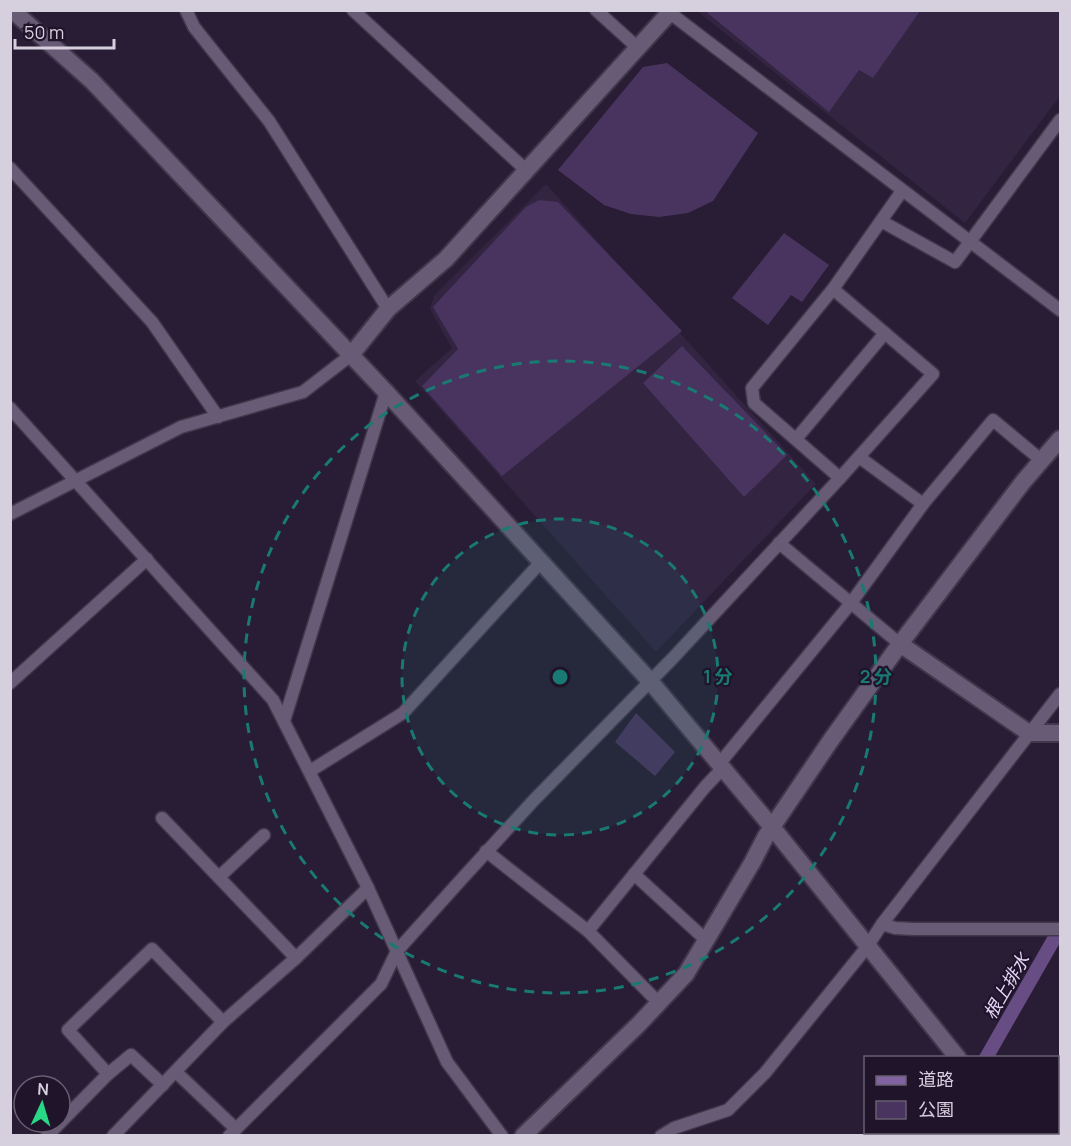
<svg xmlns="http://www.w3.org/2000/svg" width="1071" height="1146" viewBox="0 0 1071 1146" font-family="Manrope,'Noto Sans JP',sans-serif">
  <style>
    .built { fill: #332442 }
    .green { fill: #49345f }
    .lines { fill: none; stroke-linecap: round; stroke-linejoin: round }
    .canal { stroke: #684c84; stroke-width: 14 }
    .minor-casing { stroke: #40374a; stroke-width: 15 }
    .tertiary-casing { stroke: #40374a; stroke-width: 20 }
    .primary-casing { stroke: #40374a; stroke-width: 22 }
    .minor { stroke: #685b76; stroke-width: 12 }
    .tertiary { stroke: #685b76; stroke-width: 16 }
    .primary { stroke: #8263a2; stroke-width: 20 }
    .ring { fill: none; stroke: #197a74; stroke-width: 3; stroke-dasharray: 10 8 }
    .labels { text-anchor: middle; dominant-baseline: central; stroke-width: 4.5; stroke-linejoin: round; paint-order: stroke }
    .water-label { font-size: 18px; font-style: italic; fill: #e6d6f9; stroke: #1f142a }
    .centre { fill: #197a74; stroke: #1f142a; stroke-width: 3 }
    .ring-label { font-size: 18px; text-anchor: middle; font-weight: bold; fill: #197a74; stroke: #1f142a; stroke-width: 4.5; stroke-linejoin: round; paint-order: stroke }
  </style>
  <rect width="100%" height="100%" fill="#281d34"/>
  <g class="built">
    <path d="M 697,11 L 1060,11 L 1060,96 L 965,223 Z"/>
    <path d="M 546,184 L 816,484 L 656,652 L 415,381 L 452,348 L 430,309 L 434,296 Z"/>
  </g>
  <g class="green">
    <path d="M 705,11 L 920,11 L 873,78 L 859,70 L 829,112 Z"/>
    <path d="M 667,63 L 758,133 L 713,201 L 688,213 L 659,217 L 631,214 L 604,205 L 558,170 L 643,67 Z"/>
    <path d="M 539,200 L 558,202 L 682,331 L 502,476 L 422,386 L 458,349 L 433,307 L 526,207 Z"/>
    <path d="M 784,233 L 829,265 L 802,302 L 791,295 L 768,325 L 732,298 Z"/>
    <path d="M 682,346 L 787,455 L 744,497 L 643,383 Z"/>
    <path d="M 636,713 L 675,752 L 655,776 L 615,742 Z"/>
  </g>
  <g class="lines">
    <g class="canal">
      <path d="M 986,1058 L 1058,932"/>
      <path d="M 943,1136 L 944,1132"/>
    </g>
    <g class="minor-casing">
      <g id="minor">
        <path d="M 186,10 L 194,27 L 269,121 L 388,309"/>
        <path d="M 353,10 L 526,170"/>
        <path d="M 596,10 L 638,48"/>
        <path d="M 670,13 L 1060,310"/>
        <path d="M 10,168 L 152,322 L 218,417"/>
        <path d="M 881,221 L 955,262 L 1060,120"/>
        <path d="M 833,289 L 933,374 L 840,478"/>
        <path d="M 10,408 L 273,700 L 368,888 L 447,1062 L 502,1136"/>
        <path d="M 796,439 L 885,333"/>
        <path d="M 859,457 L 923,504 L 993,420 L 1041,460"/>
        <path d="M 10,514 L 181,427 L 303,392 L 351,355"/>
        <path d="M 779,543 L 900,644"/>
        <path d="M 10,683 L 147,559"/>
        <path d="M 284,721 L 386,392"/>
        <path d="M 720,763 L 851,603 L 923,504"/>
        <path d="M 310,771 L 403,713 L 541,562"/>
        <path d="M 162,818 L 296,958"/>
        <path d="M 486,851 L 588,931 L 659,1003"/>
        <path d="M 634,874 L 706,940"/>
        <path d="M 219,877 L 264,835"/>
        <path d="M 882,924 L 895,928 L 914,929 L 1060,929"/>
        <path d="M 588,931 L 705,787 L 723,768"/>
        <path d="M 176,1072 L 236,1129"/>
        <path d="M 108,1074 L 68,1030 L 152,949 L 223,1022"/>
        <path d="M 47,1136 L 108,1074 L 131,1055 L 163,1085"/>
        <path d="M 113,1136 L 223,1022 L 296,958 L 368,888"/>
        <path d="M 229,1136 L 381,984 L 397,951 L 459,882 L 534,800 L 673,658 L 840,478 L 754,403 L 752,388 L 833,289 L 902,191"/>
        <path d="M 661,1136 L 674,1128 L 728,1110 L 765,1073 L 867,947 L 882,924 L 1060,694"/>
      </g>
    </g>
    <g class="tertiary-casing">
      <g id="tertiary">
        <path d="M 12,10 L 92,81 L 386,392 L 650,681 L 772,827 L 958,1058"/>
        <path d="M 351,355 L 388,309 L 446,259 L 672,10"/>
        <path d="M 900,644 L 1029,733 L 1060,733"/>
        <path d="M 1020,1132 L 1022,1136"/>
        <path d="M 523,1136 L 639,1024 L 686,974 L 752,863 L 766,836 L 831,740 L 900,644 L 1023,482 L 1060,439"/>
      </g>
    </g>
    <g class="primary-casing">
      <path id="primary" d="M 1057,1136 L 1060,1131"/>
    </g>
    <use href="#minor" class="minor"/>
    <use href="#tertiary" class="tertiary"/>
    <use href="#primary" class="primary"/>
  </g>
  <circle cx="560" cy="677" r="158" fill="#197a74" fill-opacity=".12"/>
  <g class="ring">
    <circle cx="560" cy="677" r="158"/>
    <circle cx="560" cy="677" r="316"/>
  </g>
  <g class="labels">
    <g class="water-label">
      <text transform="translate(1006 986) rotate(-60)">根上排水</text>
    </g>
  </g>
  <circle cx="560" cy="677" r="9" class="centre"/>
  <g class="ring-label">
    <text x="718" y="683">1 分</text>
    <text x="876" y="683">2 分</text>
  </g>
  <rect width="1071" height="1146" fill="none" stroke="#d6cfde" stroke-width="24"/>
  <rect x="864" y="1056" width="195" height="78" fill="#1f142a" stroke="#685f72" stroke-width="1.5"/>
  <rect x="876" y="1076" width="30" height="9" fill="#8263a2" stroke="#685f72" stroke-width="1.5"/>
  <text x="918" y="1086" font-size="18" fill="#d6cfde">道路</text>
  <rect x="876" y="1101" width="30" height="18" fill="#49345f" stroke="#685f72" stroke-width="1.5"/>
  <text x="918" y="1116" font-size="18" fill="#d6cfde">公園</text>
  <g transform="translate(42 1104) rotate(4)"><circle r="28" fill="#1f142a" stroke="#685f72" stroke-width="1.5"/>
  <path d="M0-4.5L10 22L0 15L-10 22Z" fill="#29d885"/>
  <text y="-9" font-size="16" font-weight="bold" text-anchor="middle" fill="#d6cfde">N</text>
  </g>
  <path d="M15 39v9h99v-9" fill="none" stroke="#d6cfde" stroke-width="3"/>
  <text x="24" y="39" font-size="18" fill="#d6cfde" stroke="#1f142a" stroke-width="4.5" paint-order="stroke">50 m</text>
</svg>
